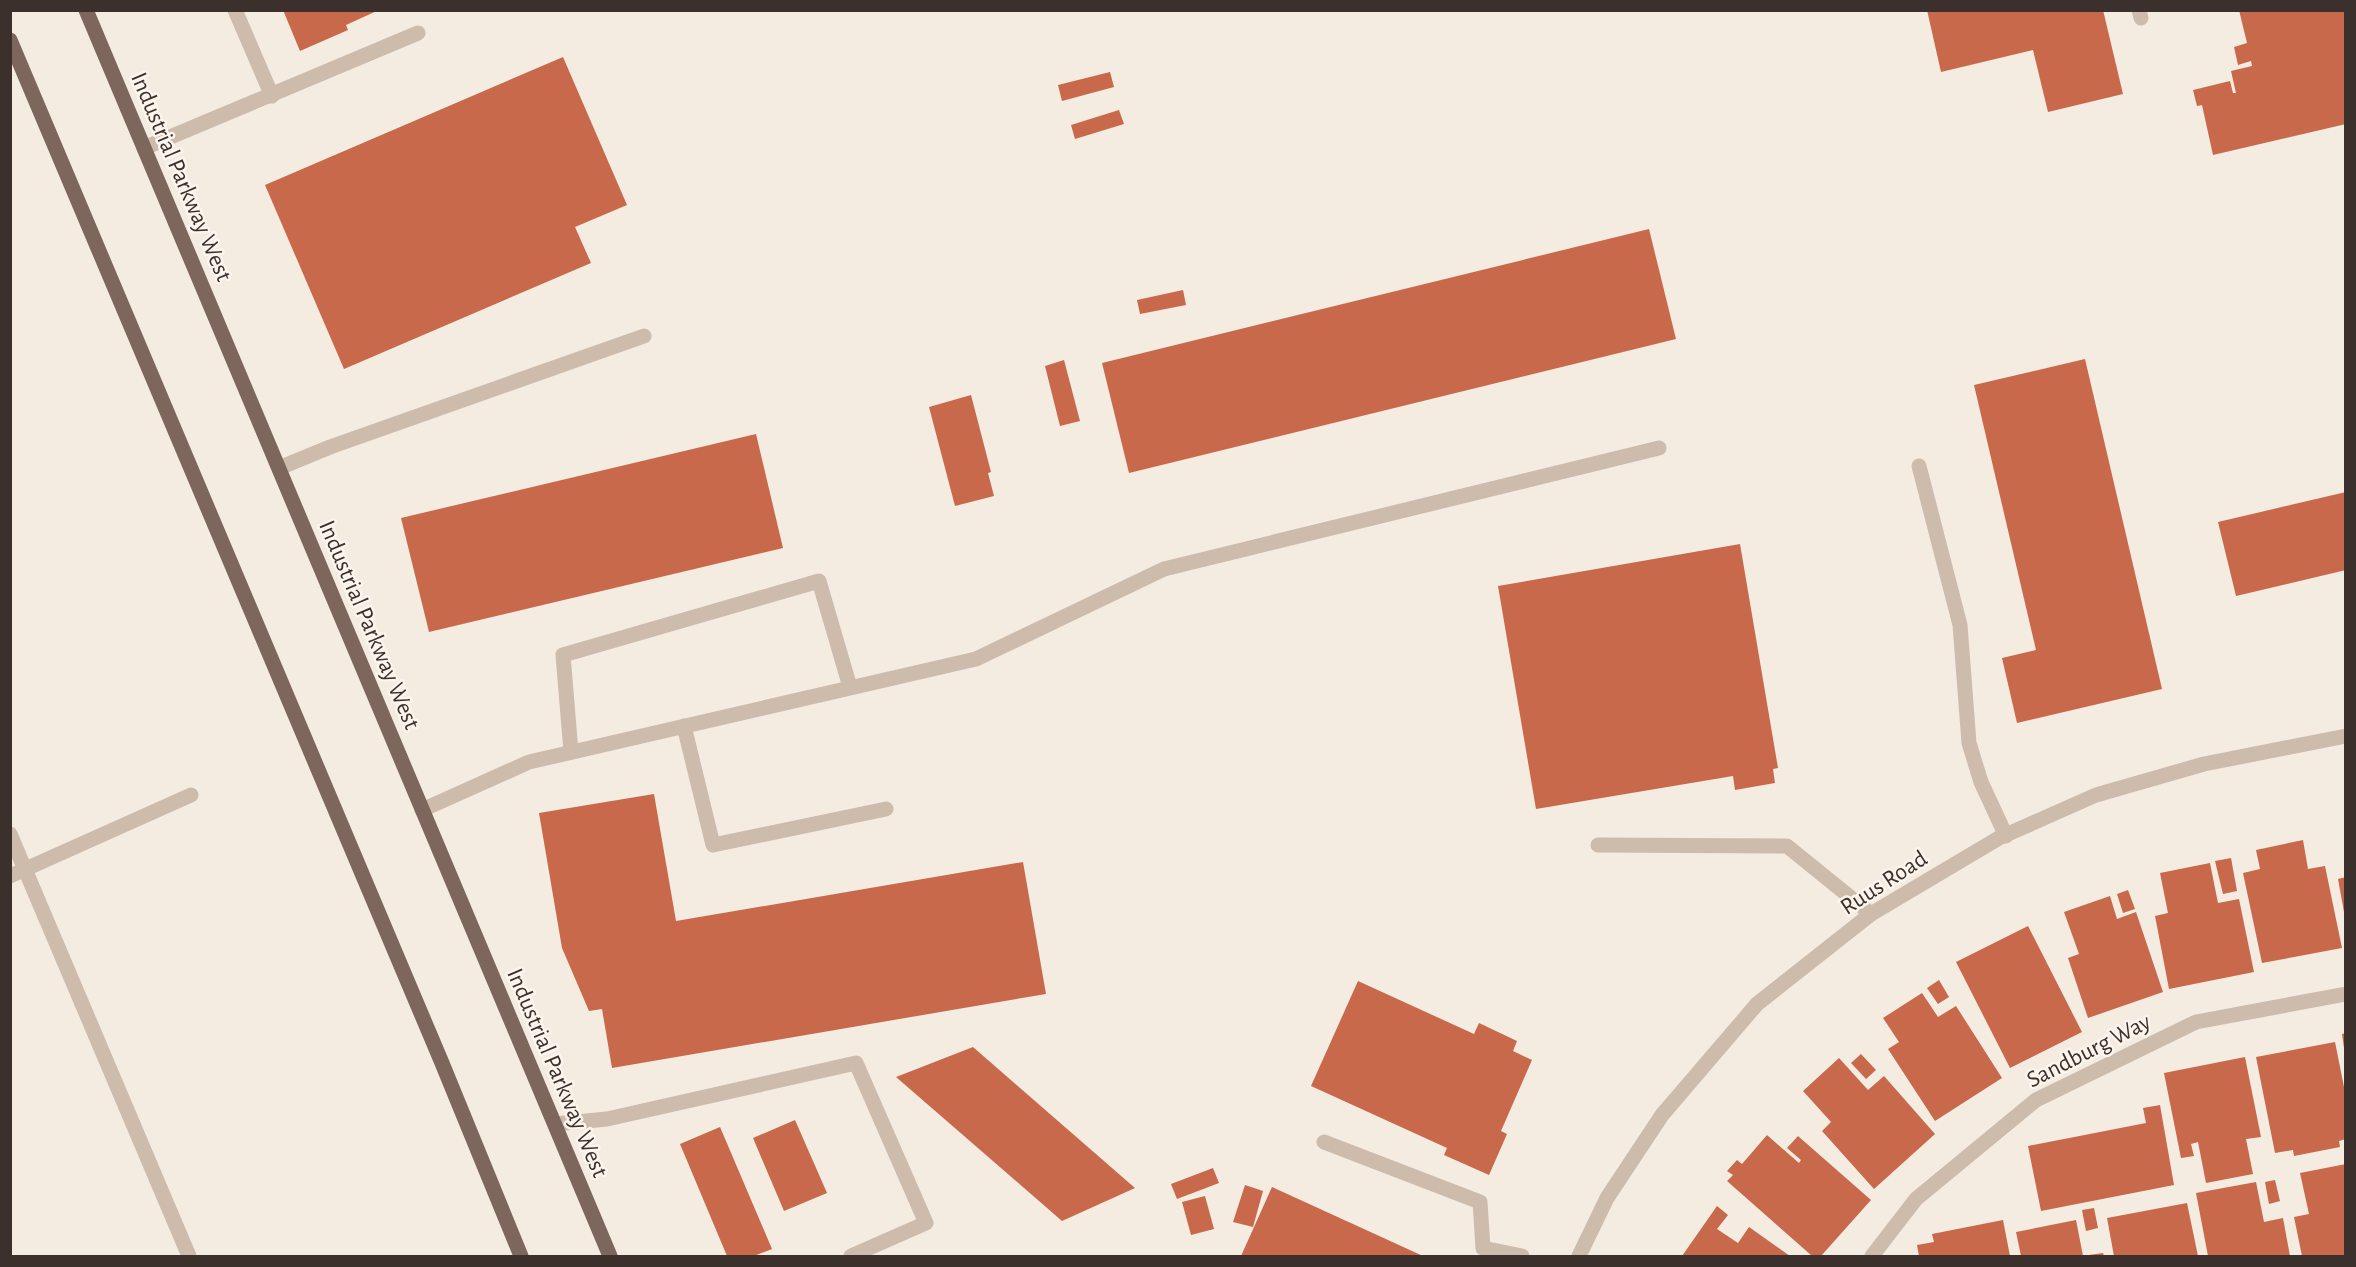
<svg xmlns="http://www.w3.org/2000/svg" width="2356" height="1267" viewBox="0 0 2356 1267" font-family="'Alegreya Sans',sans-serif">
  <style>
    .building { fill: #c8694b }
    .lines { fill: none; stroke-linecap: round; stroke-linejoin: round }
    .minor { stroke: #cdbbac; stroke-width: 15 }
    .major { stroke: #7d675c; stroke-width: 15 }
    .labels { text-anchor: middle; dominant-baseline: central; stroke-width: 5; stroke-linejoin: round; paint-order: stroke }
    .street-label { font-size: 24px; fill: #3b302b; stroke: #fbf5ee }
  </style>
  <rect width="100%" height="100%" fill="#f4ebe1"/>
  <g class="building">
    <path d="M 283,10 L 379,10 L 346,25 L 348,30 L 300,51 Z"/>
    <path d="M 1927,10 L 2103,10 L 2123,94 L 2048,112 L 2033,50 L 1941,72 Z"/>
    <path d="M 2239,10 L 2346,10 L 2346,124 L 2213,155 L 2202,105 L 2197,106 L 2193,90 L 2230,81 L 2233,93 L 2236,93 L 2231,71 L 2252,66 L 2251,61 L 2238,65 L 2234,47 L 2247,43 Z"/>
    <path d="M 563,57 L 627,205 L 575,227 L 591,263 L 344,369 L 265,185 Z"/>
    <path d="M 1110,72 L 1114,87 L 1062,101 L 1058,85 Z"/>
    <path d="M 1119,110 L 1124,124 L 1075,139 L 1071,125 Z"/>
    <path d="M 1649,229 L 1676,339 L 1129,473 L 1102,363 Z"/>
    <path d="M 1183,290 L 1186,305 L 1140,314 L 1137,300 Z"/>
    <path d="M 2085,359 L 2162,689 L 2017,723 L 2002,658 L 2036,650 L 1974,385 Z"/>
    <path d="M 1064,360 L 1080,421 L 1060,426 L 1045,366 Z"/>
    <path d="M 971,395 L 991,472 L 988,473 L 994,496 L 955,506 L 929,407 Z"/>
    <path d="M 756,434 L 783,548 L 429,632 L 401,518 Z"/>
    <path d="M 2346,492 L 2346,570 L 2236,596 L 2218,522 Z"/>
    <path d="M 1740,544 L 1778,768 L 1773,769 L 1775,783 L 1735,790 L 1733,776 L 1536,809 L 1498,586 Z"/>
    <path d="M 654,794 L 676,921 L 1023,862 L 1046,994 L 612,1068 L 602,1009 L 589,1011 L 562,948 L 539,813 Z"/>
    <path d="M 2303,840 L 2308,869 L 2325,866 L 2342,948 L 2262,963 L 2243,873 L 2260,869 L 2256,850 Z"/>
    <path d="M 2231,858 L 2237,891 L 2223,894 L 2215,861 Z"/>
    <path d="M 2210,863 L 2218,903 L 2239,899 L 2254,972 L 2169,989 L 2155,916 L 2168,913 L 2160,873 Z"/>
    <path d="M 2346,877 L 2346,911 L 2344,912 L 2338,879 Z"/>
    <path d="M 2128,890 L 2135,909 L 2123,913 L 2117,894 Z"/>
    <path d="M 2110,896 L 2117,919 L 2136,912 L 2163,992 L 2088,1018 L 2068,958 L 2079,954 L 2064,912 Z"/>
    <path d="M 2028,926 L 2082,1032 L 2010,1068 L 1956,962 Z"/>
    <path d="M 1939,980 L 1949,997 L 1938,1004 L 1927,988 Z"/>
    <path d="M 1358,981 L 1474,1034 L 1479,1023 L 1517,1041 L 1513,1051 L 1532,1060 L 1501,1131 L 1507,1134 L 1489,1175 L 1444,1155 L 1447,1148 L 1311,1086 Z"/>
    <path d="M 1922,993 L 1938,1017 L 1956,1006 L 2002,1078 L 1935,1121 L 1888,1049 L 1899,1042 L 1883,1018 Z"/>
    <path d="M 2346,1033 L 2346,1048 L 2344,1048 L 2342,1034 Z"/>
    <path d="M 2335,1042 L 2346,1097 L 2346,1139 L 2339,1141 L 2340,1147 L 2294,1156 L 2293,1150 L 2275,1153 L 2256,1057 Z"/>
    <path d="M 973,1047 L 1135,1188 L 1062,1221 L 896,1077 Z"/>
    <path d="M 1861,1054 L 1876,1070 L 1866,1079 L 1851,1063 Z"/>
    <path d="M 2245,1057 L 2261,1137 L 2246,1139 L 2253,1174 L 2206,1183 L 2198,1142 L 2191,1144 L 2194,1156 L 2181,1158 L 2164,1073 Z"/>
    <path d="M 1839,1058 L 1868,1090 L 1884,1076 L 1935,1134 L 1874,1189 L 1822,1131 L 1831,1122 L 1803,1091 Z"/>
    <path d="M 2160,1105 L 2174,1185 L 2041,1211 L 2028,1146 L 2146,1123 L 2143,1108 Z"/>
    <path d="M 795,1120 L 827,1193 L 784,1211 L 753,1138 Z"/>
    <path d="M 720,1127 L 772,1249 L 754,1256 L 727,1256 L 680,1144 Z"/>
    <path d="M 1767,1135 L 1799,1163 L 1801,1160 L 1787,1148 L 1798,1136 L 1871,1200 L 1821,1256 L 1812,1256 L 1727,1181 L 1733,1175 L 1727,1171 L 1737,1160 L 1742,1164 Z"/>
    <path d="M 2346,1164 L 2346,1256 L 2302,1256 L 2294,1217 L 2309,1214 L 2300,1173 Z"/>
    <path d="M 1213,1168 L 1219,1183 L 1177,1199 L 1171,1184 Z"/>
    <path d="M 2275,1180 L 2280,1201 L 2269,1204 L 2265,1182 Z"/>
    <path d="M 2256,1182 L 2264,1222 L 2283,1218 L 2290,1256 L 2208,1256 L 2196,1193 Z"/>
    <path d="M 1245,1185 L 1263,1191 L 1253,1227 L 1233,1222 Z"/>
    <path d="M 1272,1187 L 1423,1256 L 1241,1256 Z"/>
    <path d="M 1205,1196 L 1214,1229 L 1191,1235 L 1182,1202 Z"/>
    <path d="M 2187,1203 L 2198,1256 L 2114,1256 L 2107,1218 Z"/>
    <path d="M 1717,1206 L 1728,1215 L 1717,1229 L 1738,1243 L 1749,1227 L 1790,1256 L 1682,1256 Z"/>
    <path d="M 2094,1208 L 2098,1228 L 2086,1231 L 2082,1210 Z"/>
    <path d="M 2003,1220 L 2010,1256 L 1919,1256 L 1917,1245 L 1934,1242 L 1932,1234 Z"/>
    <path d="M 2076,1220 L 2083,1256 L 2021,1256 L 2016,1232 Z"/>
    <path d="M 2103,1253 L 2104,1256 L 2089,1256 L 2089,1255 Z"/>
  </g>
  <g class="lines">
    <g class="minor">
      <path d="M 235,10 L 272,96"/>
      <path d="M 2139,10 L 2141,18"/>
      <path d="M 144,148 L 418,33"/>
      <path d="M 1919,466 L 1960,625 L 1969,743 L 1981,782 L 2006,836"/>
      <path d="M 279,468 L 330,447 L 644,336"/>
      <path d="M 684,726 L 713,845 L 886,809"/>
      <path d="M 571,752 L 563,655 L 819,581 L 850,687"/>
      <path d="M 422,810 L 529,762 L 976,659 L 1164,569 L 1659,448"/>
      <path d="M 10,834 L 189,1256"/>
      <path d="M 1598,845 L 1787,846 L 1871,914"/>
      <path d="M 10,876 L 191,795"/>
      <path d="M 555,1124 L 607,1119 L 856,1063 L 926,1223 L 851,1256"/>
      <path d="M 1324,1142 L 1480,1202 L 1483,1248 L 1522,1256"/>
      <path d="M 1579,1256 L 1607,1198 L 1662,1115 L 1757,1004 L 1871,914 L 1999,838 L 2096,795 L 2204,764 L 2346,736"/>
      <path d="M 1872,1256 L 1916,1199 L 2036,1100 L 2196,1022 L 2346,994"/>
    </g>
    <g class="major">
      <path d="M 86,10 L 610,1256"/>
      <path d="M 10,40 L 442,1063 L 521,1256"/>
    </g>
  </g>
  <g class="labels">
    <g class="street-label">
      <text transform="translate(181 177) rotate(67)">Industrial Parkway West</text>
      <text transform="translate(369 625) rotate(67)">Industrial Parkway West</text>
      <text transform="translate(1884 883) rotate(-33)">Ruus Road</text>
      <text transform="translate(2089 1051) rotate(-27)">Sandburg Way</text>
      <text transform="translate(557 1073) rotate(67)">Industrial Parkway West</text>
    </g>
  </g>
  <rect width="2356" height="1267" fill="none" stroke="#3b302b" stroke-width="24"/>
</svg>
